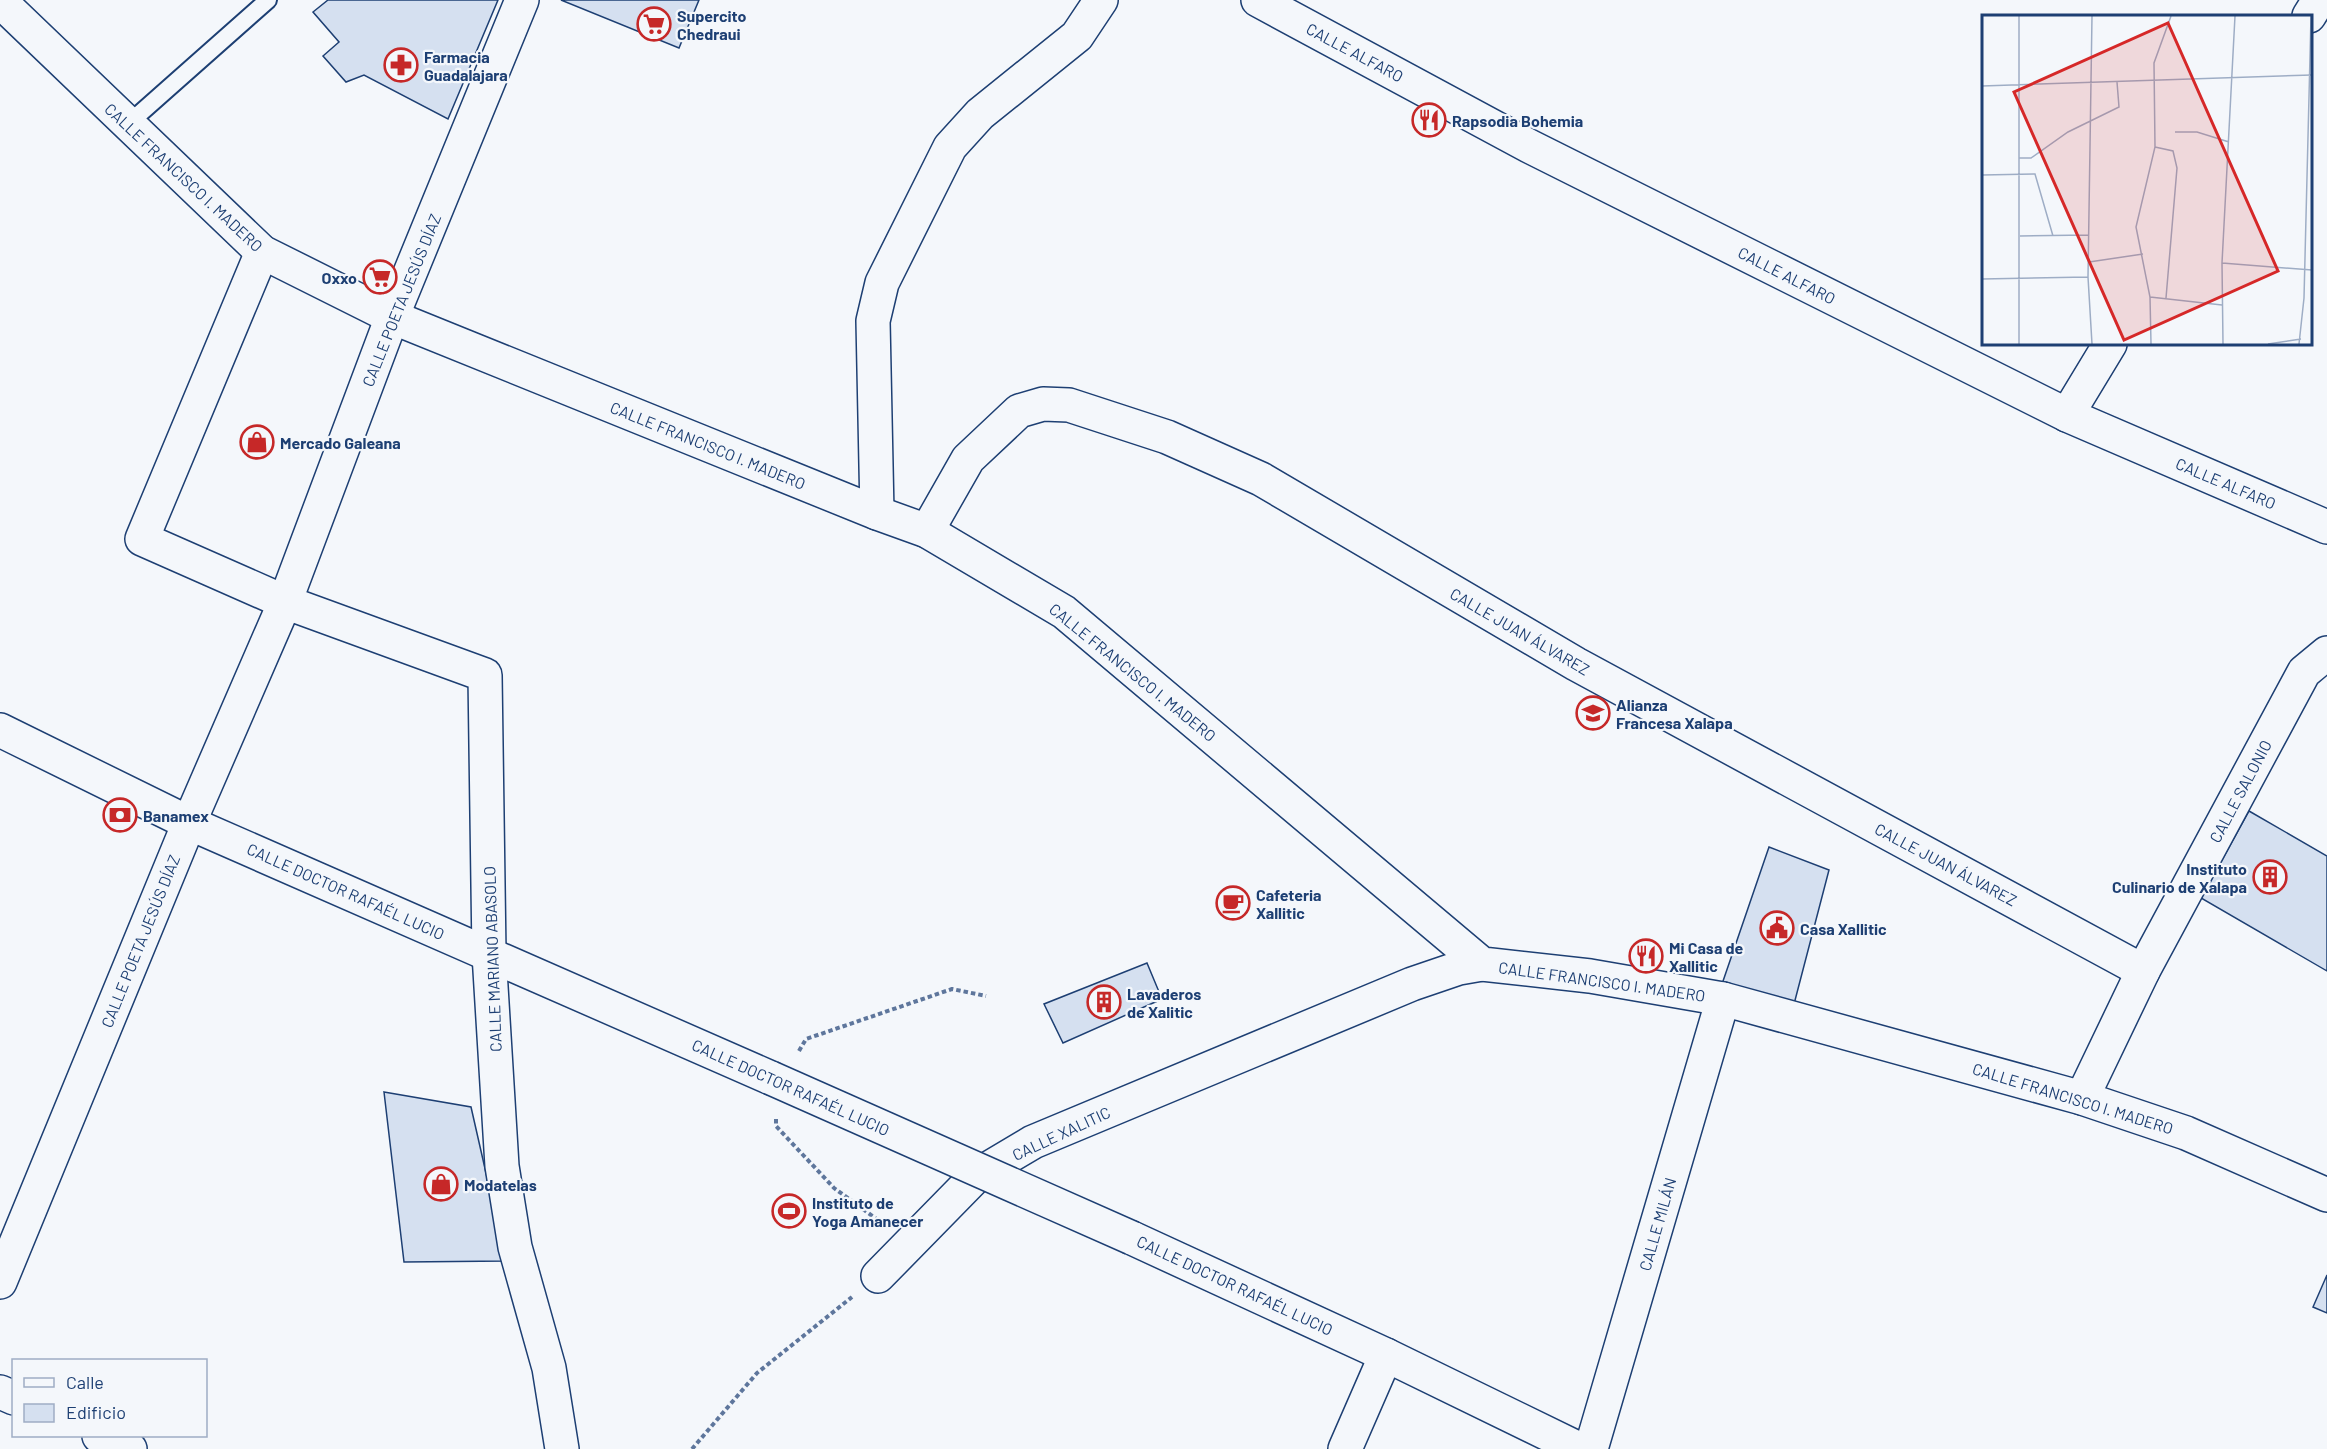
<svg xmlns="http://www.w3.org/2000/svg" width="2327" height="1449" viewBox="0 0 2327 1449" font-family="Barlow,sans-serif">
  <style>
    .building { fill: #d5e0f0; stroke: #1d3f73; stroke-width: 1.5 }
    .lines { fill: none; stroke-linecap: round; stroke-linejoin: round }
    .lane-casing { stroke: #1d3f73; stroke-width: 20 }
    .street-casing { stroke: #1d3f73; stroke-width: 36 }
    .path { stroke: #5e769c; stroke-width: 4; stroke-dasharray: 4.5 3; stroke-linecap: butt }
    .lane { stroke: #f4f7fb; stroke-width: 16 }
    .street { stroke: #f4f7fb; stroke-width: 33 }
    .street-bridge-casing { stroke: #1d3f73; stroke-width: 36; stroke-linecap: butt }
    .street-bridge { stroke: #f4f7fb; stroke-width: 33 }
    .labels { text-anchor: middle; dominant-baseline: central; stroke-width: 4.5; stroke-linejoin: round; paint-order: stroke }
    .poi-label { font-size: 16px; font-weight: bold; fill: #1d3f73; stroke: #f4f7fb; text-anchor: start }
    .street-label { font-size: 16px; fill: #1d3f73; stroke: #f4f7fb }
    .inset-road { fill: none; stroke: #9eadc5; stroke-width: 1.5 }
    .view { fill: #d62828; fill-opacity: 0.15; stroke: #d62828; stroke-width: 3 }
    .inset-edge { fill: none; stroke: #1d3f73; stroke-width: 3 }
  </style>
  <rect width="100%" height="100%" fill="#f4f7fb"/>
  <g class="building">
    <path d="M 328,0 L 498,0 L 448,119 L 364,75 L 346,82 L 323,56 L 339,42 L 313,12 Z"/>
    <path d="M 561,0 L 699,0 L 679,48 Z"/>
    <path d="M 2249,811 L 2327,856 L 2327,971 L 2201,898 Z"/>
    <path d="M 1769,847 L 1829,870 L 1793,1008 L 1721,987 Z"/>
    <path d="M 1147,963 L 1162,999 L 1063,1043 L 1044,1004 Z"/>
    <path d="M 384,1092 L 471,1107 L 506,1261 L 404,1262 Z"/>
    <path d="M 2327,1275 L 2327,1313 L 2313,1307 Z"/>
  </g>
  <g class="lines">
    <g class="lane-casing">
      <path id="lane" d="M 128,124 L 268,0"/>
    </g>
    <g class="street-casing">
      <g id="street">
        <path d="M 1258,0 L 1529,146 L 2067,415 L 2327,527"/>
        <path d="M 0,1 L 262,252 L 392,317 L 877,513 L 927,531 L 1064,612 L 1482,964 L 1590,976 L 1723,999 L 2082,1098 L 2186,1133 L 2327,1195"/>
        <path d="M 2309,16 L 2319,0"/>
        <path d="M 262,252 L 142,539 L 285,602 L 485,675 L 489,954 L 502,1166 L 515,1247 L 549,1368 L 562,1449"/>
        <path d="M 2067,415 L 2110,344"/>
        <path d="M 877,513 L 873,321 L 882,283 L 950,147 L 980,114 L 1077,36 L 1101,0"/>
        <path d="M 927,531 L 968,459 L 1019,411 L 1043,404 L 1069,405 L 1167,437 L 1261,479 L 1576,664 L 2143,971"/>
        <path d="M 0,730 L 189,823 L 771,1078"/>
        <path d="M 2082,1098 L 2143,971 L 2304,672 L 2327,653"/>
        <path d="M 1132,1238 L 1386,1355 L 1579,1449"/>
        <path d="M 878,1276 L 976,1176 L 1033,1142 L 1412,984 L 1459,968 L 1482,964"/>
        <path d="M 0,1282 L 189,823 L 285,602 L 392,317 L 522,0"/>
        <path d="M 0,1392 L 14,1398"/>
        <path d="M 99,1436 L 130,1449"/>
        <path d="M 1345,1449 L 1386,1355"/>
        <path d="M 1591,1449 L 1723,999"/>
      </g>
    </g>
    <g class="path">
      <path d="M 799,1051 L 806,1039 L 952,989 L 986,996"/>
      <path d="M 776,1119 L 776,1126 L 834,1188 L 882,1223"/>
      <path d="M 692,1449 L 757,1373 L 852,1297"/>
    </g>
    <use href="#lane" class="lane"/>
    <use href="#street" class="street"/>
    <g class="street-bridge-casing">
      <path id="street-bridge" d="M 771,1078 L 1132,1238"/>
    </g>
    <use href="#street-bridge" class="street-bridge"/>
  </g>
  <defs>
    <g id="supermarket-ring" transform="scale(1.725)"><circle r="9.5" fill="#f4f7fb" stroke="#c62828" stroke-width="1.5"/><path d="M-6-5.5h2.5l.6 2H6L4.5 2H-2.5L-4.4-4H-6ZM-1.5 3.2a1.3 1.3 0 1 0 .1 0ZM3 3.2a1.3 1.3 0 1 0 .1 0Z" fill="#c62828"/></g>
    <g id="pharmacy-ring" transform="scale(1.725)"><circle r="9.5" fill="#f4f7fb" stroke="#c62828" stroke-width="1.5"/><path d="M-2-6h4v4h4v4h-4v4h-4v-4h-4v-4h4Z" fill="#c62828"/></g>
    <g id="restaurant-ring" transform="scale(1.725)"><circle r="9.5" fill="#f4f7fb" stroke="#c62828" stroke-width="1.5"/><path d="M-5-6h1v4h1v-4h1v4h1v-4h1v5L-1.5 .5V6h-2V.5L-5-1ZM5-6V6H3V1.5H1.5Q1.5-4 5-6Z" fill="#c62828"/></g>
    <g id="shop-ring" transform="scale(1.725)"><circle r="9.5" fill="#f4f7fb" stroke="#c62828" stroke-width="1.5"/><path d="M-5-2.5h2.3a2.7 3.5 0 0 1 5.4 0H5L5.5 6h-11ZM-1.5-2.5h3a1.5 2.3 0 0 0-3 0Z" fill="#c62828"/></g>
    <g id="school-ring" transform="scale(1.725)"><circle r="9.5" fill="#f4f7fb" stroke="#c62828" stroke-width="1.5"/><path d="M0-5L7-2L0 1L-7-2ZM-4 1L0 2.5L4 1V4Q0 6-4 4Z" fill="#c62828"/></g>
    <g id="bank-ring" transform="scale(1.725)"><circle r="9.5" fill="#f4f7fb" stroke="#c62828" stroke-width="1.5"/><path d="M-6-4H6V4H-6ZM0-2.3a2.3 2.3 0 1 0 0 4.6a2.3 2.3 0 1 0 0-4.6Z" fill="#c62828"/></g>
    <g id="building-ring" transform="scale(1.725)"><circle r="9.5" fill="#f4f7fb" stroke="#c62828" stroke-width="1.5"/><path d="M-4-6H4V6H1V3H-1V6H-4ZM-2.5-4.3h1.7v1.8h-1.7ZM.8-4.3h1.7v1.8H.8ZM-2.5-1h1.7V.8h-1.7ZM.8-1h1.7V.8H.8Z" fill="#c62828"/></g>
    <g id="cafe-ring" transform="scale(1.725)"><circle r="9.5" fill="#f4f7fb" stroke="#c62828" stroke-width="1.5"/><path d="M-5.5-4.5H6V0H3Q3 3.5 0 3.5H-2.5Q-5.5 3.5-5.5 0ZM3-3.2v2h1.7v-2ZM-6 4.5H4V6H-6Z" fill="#c62828"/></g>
    <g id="civic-ring" transform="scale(1.725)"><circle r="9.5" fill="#f4f7fb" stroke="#c62828" stroke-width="1.5"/><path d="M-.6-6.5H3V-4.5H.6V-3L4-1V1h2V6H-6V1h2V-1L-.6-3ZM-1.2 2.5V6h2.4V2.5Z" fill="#c62828"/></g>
    <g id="stadium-ring" transform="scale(1.725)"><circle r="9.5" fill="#f4f7fb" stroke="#c62828" stroke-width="1.5"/><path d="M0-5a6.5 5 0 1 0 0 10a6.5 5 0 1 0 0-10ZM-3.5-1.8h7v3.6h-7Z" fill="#c62828"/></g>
  </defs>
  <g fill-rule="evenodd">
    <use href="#supermarket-ring" x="654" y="24"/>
    <use href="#pharmacy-ring" x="401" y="65"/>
    <use href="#restaurant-ring" x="1429" y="120"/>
    <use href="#supermarket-ring" x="380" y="277"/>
    <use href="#shop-ring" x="257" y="442"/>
    <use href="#school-ring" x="1593" y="713"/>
    <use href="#bank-ring" x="120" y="815"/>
    <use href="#building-ring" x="2270" y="877"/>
    <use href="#cafe-ring" x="1233" y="903"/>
    <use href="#civic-ring" x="1777" y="928"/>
    <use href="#restaurant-ring" x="1646" y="956"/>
    <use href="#building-ring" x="1104" y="1002"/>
    <use href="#shop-ring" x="441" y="1184"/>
    <use href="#stadium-ring" x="789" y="1211"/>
  </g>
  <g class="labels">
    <g class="poi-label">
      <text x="677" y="15">Supercito<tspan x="677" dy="18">Chedraui</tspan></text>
      <text x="424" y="56">Farmacia<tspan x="424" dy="18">Guadalajara</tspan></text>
      <text x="1452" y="120">Rapsodia Bohemia</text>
      <text x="357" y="277" text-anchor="end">Oxxo</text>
      <text x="280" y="442">Mercado Galeana</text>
      <text x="1616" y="704">Alianza<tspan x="1616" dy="18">Francesa Xalapa</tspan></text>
      <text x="143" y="815">Banamex</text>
      <text x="2247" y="868" text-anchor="end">Instituto<tspan x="2247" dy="18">Culinario de Xalapa</tspan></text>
      <text x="1256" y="894">Cafeteria<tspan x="1256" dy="18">Xallitic</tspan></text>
      <text x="1800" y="928">Casa Xallitic</text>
      <text x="1669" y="947">Mi Casa de<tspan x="1669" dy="18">Xallitic</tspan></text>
      <text x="1127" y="993">Lavaderos<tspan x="1127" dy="18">de Xalitic</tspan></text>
      <text x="464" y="1184">Modatelas</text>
      <text x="812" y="1202">Instituto de<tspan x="812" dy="18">Yoga Amanecer</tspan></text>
    </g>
    <g class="street-label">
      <text transform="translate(1355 52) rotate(28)">CALLE ALFARO</text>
      <text transform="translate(184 177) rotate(43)">CALLE FRANCISCO I. MADERO</text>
      <text transform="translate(1787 275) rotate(27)">CALLE ALFARO</text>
      <text transform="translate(401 300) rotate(-68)">CALLE POETA JESÚS DÍAZ</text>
      <text transform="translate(708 445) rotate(22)">CALLE FRANCISCO I. MADERO</text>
      <text transform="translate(2226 483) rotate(23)">CALLE ALFARO</text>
      <text transform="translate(1520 631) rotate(30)">CALLE JUAN ÁLVAREZ</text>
      <text transform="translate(1133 672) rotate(39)">CALLE FRANCISCO I. MADERO</text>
      <text transform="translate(2240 791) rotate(-62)">CALLE SALONIO</text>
      <text transform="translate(1946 864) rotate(28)">CALLE JUAN ÁLVAREZ</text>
      <text transform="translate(346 891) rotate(24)">CALLE DOCTOR RAFAÉL LUCIO</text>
      <text transform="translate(140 941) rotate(-68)">CALLE POETA JESÚS DÍAZ</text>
      <text transform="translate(492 959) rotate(-92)">CALLE MARIANO ABASOLO</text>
      <text transform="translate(1602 981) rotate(8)">CALLE FRANCISCO I. MADERO</text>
      <text transform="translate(791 1087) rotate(24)">CALLE DOCTOR RAFAÉL LUCIO</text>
      <text transform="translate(2073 1098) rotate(17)">CALLE FRANCISCO I. MADERO</text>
      <text transform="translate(1061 1133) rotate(-25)">CALLE XALITIC</text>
      <text transform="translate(1657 1224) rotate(-74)">CALLE MILÁN</text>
      <text transform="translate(1235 1285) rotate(25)">CALLE DOCTOR RAFAÉL LUCIO</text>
    </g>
  </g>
  <g transform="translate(1982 15)">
    <rect width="330" height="330" fill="#f4f7fb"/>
    <path class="inset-road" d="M 0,71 L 330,60M 193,117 L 215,117 L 247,127M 173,132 L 191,136 L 195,153 L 184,283M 37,143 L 49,143 L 86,117 L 137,92 L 135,67M 0,160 L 53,159 L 71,221M 38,221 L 107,220M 107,247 L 161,239M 240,248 L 330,255M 0,264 L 106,262M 168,282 L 240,290M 37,329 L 37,1M 110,329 L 106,262 L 110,1M 169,329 L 168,282 L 154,212 L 173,132 L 172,48 L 189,1M 241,329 L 240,248 L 253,1M 286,329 L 319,324M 317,329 L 322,283 L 329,1"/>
    <path class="view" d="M 186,8 L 296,256 L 142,325 L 32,77 Z"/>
    <rect width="330" height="330" class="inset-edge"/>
  </g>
  <rect x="12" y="1359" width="195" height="78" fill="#f4f7fb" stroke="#9eadc5" stroke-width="1.5"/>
  <rect x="24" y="1378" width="30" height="9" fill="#f4f7fb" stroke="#9eadc5" stroke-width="1.5"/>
  <text x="66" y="1389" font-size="18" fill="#1d3f73">Calle</text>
  <rect x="24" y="1404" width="30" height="18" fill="#d5e0f0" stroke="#9eadc5" stroke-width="1.5"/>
  <text x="66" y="1419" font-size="18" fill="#1d3f73">Edificio</text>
</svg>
